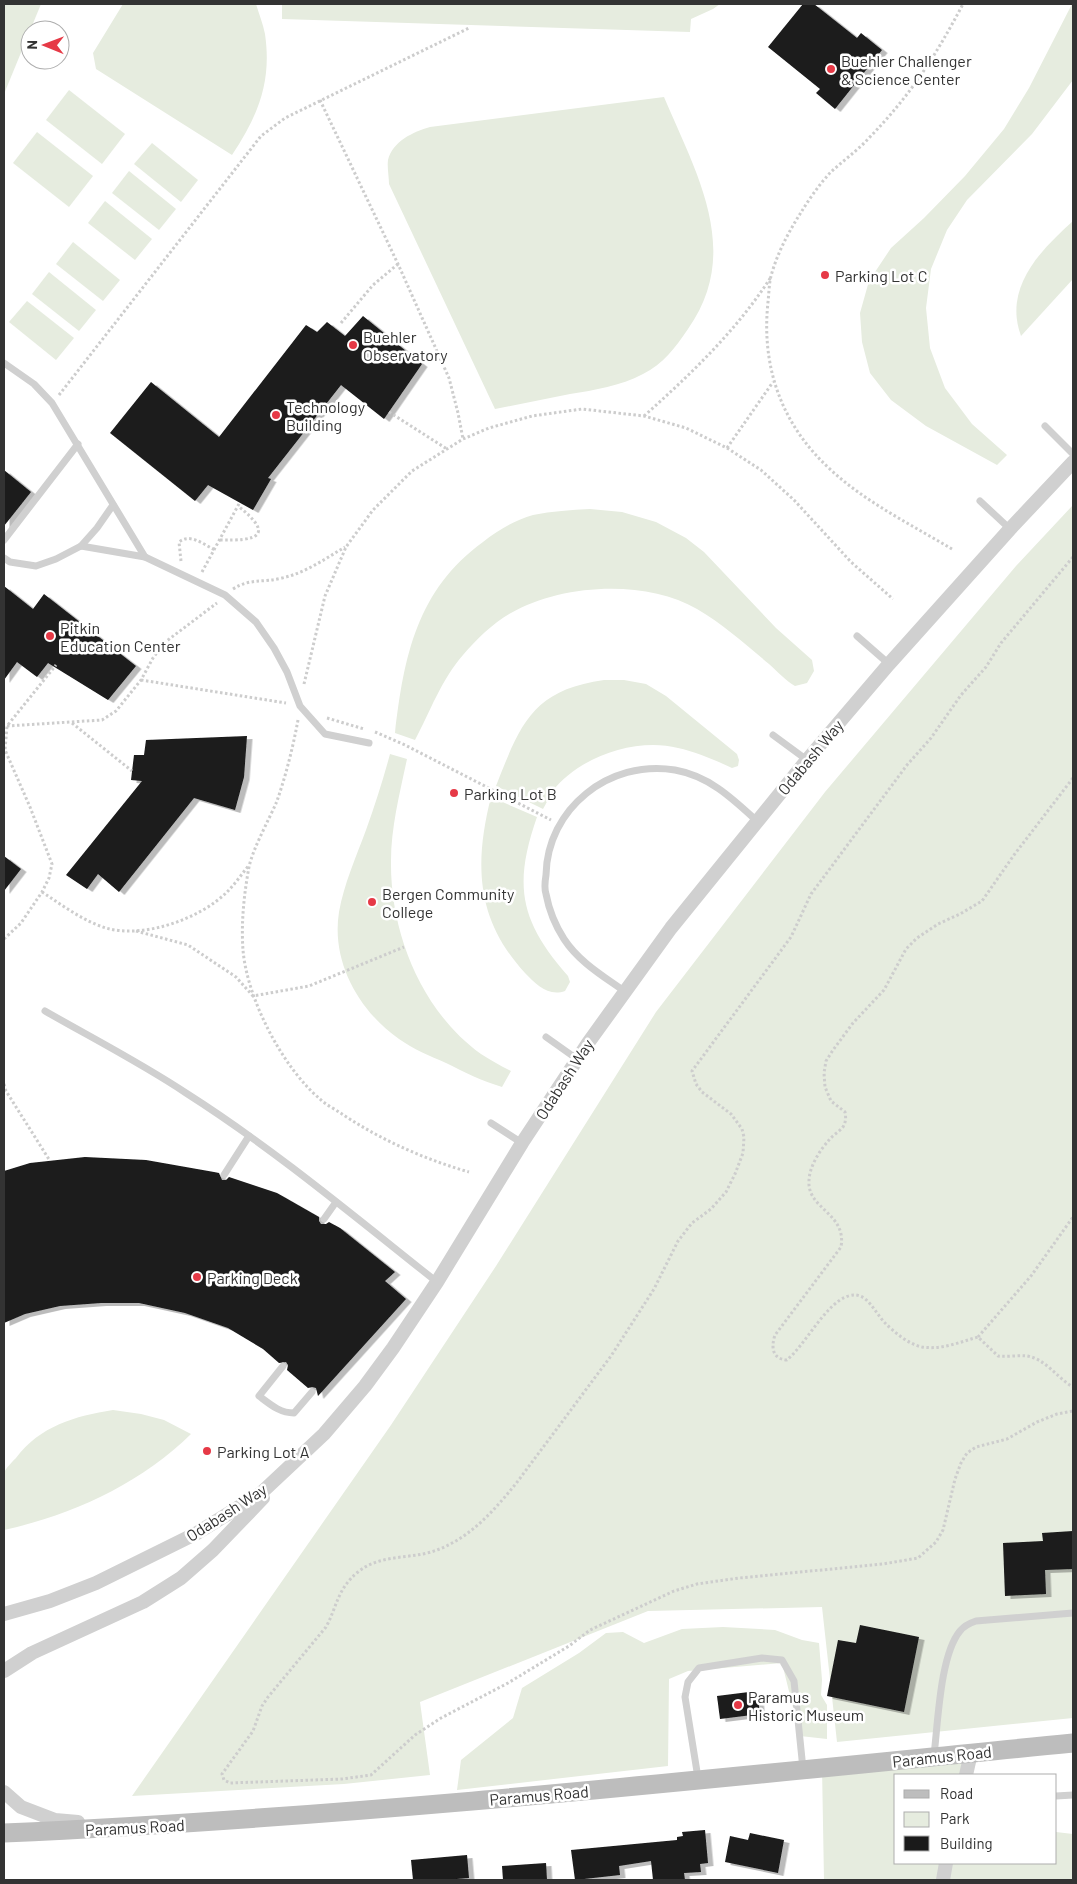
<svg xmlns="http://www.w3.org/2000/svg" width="1077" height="1884" viewBox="0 0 1077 1884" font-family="Barlow,sans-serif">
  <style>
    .green { fill: #e6ecdf }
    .building { fill: #1a1a1a; filter: url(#shadow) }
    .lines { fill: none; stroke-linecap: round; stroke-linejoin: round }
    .path { stroke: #cdcdcd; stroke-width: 3; stroke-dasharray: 2.5 2.5; stroke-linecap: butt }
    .lane { stroke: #d0d0d0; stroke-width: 7 }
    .street { stroke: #d0d0d0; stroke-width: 14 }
    .secondary { stroke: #bdbdbd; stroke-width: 19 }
    .poi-dot { fill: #e63946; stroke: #fff; stroke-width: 2 }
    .labels { text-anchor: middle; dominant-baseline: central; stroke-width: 5; stroke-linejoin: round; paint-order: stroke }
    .poi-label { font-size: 16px; fill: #333; stroke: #fff; text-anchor: start }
    .street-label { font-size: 16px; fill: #333; stroke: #fff }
  </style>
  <defs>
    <filter id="shadow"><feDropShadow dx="5.5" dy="3" stdDeviation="0" flood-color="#0004"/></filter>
  </defs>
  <rect width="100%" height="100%" fill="#fff"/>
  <g class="green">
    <path d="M 4,4 L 41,4 L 4,94 Z"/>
    <path d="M 123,4 L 256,4 C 259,14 263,24 265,34 C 272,82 258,116 232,155 L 96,69 L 93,53 Z"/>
    <path d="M 282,4 L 615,4 L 652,5 L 661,4 L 720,4 L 713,9 L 691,19 L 690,32 L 282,19 Z"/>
    <path d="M 1072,4 L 1073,4 L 1073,80 L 1032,134 L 967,200 L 947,230 L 931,269 L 926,308 L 930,348 L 945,388 L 972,424 L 1007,455 L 997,465 L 926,426 L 891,400 L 870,373 L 862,342 L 860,313 L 869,281 L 891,248 L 924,218 L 965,176 L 1004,129 L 1029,88 Z"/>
    <path d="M 69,90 L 125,134 L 102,164 L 46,120 Z"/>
    <path d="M 664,97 C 696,173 743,251 688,329 C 675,348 663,364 643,374 C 620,386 595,390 570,394 C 545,399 520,404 495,409 L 389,184 C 389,177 387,167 388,160 C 393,141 413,132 430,127 Z"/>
    <path d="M 37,132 L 93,176 L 69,207 L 13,163 Z"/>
    <path d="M 152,143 L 198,180 L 181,202 L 134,164 Z"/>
    <path d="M 129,171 L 176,209 L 159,230 L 112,193 Z"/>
    <path d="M 105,201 L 152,239 L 135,260 L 88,223 Z"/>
    <path d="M 1073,221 L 1073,279 L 1021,336 C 1003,287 1041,250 1073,221 Z"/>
    <path d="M 73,242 L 120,280 L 103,301 L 56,264 Z"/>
    <path d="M 49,272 L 96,310 L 79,331 L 32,294 Z"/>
    <path d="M 27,301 L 74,338 L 56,360 L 9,322 Z"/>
    <path d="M 1073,505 L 1073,1718 L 837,1742 L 822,1607 L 648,1611 L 420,1702 L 430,1775 L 344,1784 L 132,1796 L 391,1425 L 496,1266 L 656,1012 L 825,792 L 1016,566 Z"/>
    <path d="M 590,509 L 622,512 L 656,522 L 686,538 L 704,552 L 776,628 L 812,660 L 814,671 L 807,683 L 795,686 C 785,680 778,672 769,664 C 746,645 723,624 697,609 C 646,579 561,584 511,613 C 493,623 477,639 463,655 C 441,680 430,712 415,740 L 395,733 C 404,656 417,590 483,542 C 498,530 515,520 533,515 C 552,511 571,510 590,509 Z"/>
    <path d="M 604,680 L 624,680 L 646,684 L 666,696 L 737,754 L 739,760 L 738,766 L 732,768 C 715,760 696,752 678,748 C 636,737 578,757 552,792 C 549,797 546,804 543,809 L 496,786 C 520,725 532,690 604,680 Z"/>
    <path d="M 390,754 L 407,759 C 400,792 391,827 391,861 C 390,932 421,1011 481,1054 C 490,1060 501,1066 511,1071 L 502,1087 C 482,1081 464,1072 446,1063 C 430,1056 413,1049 399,1039 C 359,1011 331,962 339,912 C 344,884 356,857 366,830 C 375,805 383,780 390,754 Z"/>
    <path d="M 491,797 L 537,817 C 513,886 520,921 568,976 L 570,982 L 565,991 C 548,997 536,984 525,973 C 476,920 474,864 491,797 Z"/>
    <path d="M 113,1410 L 141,1414 L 164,1420 L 191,1434 C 140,1484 72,1515 4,1530 C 4,1520 1,1479 4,1473 C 6,1468 12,1462 16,1458 C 40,1426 75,1416 113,1410 Z"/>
    <path d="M 723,1627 L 775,1630 L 802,1640 L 819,1643 L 822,1680 L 821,1695 L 827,1705 L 827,1739 L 800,1736 L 782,1663 L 688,1671 L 669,1679 L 668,1766 L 457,1790 L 461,1760 L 513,1718 L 522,1688 L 579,1653 L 606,1633 L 623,1632 L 644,1643 L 682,1629 Z"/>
    <path d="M 971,1753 L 966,1775 L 896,1775 L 896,1863 L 1056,1863 L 1056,1832 L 1073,1834 L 1073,1880 L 824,1880 L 822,1767 Z"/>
  </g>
  <g class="building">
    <path d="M 803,4 L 814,4 L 857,38 L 861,33 L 882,50 L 835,109 L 816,93 L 820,89 L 768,47 Z"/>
    <path d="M 363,316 L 422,364 L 384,419 L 341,385 L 268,478 L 271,479 L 253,510 L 208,485 L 195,501 L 110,433 L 151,382 L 219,437 L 306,325 L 317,332 L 327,322 L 345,336 Z"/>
    <path d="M 4,470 L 31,492 L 4,526 Z"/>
    <path d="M 4,586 L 33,609 L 44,594 L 136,666 L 108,700 L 48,663 L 37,677 L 17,662 L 4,680 Z"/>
    <path d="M 247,736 L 244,777 L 235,810 L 194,798 L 119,892 L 98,874 L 87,889 L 66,875 L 142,781 L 131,780 L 134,755 L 144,755 L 146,740 Z"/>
    <path d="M 4,856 L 21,869 L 4,891 Z"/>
    <path d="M 85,1157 L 146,1160 L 214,1172 L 219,1173 L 222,1180 L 226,1180 L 229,1177 L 277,1193 L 319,1217 L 319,1221 L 321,1224 L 326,1224 L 329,1222 L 340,1228 L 395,1272 L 385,1281 L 406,1299 L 318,1396 L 316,1388 L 312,1387 L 308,1388 L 287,1370 L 288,1365 L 286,1362 L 279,1363 L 263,1349 L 228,1328 L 185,1313 L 139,1303 L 101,1303 L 60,1306 L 25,1314 L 4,1323 L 4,1171 L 30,1163 Z"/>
    <path d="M 1073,1531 L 1073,1569 L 1045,1570 L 1046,1594 L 1005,1596 L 1003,1543 L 1043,1541 L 1042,1533 Z"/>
    <path d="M 860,1625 L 919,1637 L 904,1712 L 827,1696 L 838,1640 L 856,1643 Z"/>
    <path d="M 757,1691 L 760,1714 L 720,1719 L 717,1696 Z"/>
    <path d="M 705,1830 L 708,1863 L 700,1864 L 701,1872 L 684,1873 L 685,1880 L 653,1880 L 651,1861 L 619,1866 L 620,1875 L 575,1880 L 571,1850 L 677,1840 L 677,1837 L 683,1836 L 682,1832 Z"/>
    <path d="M 750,1833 L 784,1840 L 778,1873 L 725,1862 L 730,1836 L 748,1840 Z"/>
    <path d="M 467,1855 L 469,1878 L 444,1880 L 413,1880 L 411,1860 Z"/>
    <path d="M 546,1863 L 547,1880 L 503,1880 L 502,1866 Z"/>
  </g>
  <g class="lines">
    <g class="path">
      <path d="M 320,100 L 398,264 L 449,378 L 458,413 L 463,439"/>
      <path d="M 341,323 L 373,285 L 398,264"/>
      <path d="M 59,395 L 261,136 L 285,118 L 469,28"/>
      <path d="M 389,412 L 447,449"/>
      <path d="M 644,416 C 691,374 737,330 771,277"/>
      <path d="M 727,448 L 773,382"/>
      <path d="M 220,540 C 256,541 276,536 238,506"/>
      <path d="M 952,549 C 912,525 867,503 832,471 C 782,426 761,368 768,302 C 769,293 769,284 771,276 C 777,254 788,233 800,214 C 808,201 818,186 829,174 C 841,162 856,152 868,139 C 910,96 935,57 963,4"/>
      <path d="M 1073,557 L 1001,643 L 986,667 L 961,695 L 931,738 L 907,765 L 811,894 L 791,937 L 692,1071 L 696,1084 L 702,1092 L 731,1114 L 742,1129 L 744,1137 L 743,1153 L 735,1174 L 726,1192 L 711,1209 L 692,1223 L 678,1241 L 654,1289 L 611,1356 L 518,1481 C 493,1512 465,1545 423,1554 C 401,1558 376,1557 358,1572 C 337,1589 337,1607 326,1627 L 268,1697 L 262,1706 L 253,1731 L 222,1774 L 224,1780 L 230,1783 L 342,1779 L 371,1775 L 415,1735 L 441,1718 L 508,1683 L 569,1646 L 590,1630 L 674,1591 L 697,1584 L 739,1578 L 883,1564 L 918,1558 L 936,1542 L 943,1530 L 955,1479 L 961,1463 L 967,1453 L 976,1447 L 1007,1439 L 1037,1422 L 1057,1414 L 1073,1411"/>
      <path d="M 181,561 L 179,542 C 190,533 203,544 215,550"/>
      <path d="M 202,572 L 240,502"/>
      <path d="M 233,589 C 250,578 263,583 282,578 C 305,573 325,559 345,547"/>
      <path d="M 141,680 L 286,703"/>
      <path d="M 304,684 L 325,596 L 346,547 L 373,510 L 412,471 L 463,439 L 489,428 L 532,416 L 582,409 L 644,416 L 686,428 L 727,448 L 761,470 L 794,500 L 851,562 L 893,599"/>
      <path d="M 327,718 L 364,729"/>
      <path d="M 298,720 C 293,747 286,775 277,801 C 269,820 253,848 249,867 C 244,894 241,923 243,950 C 247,999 283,1068 320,1099 C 326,1105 335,1109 342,1114 C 381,1140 424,1159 469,1172"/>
      <path d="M 72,723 L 132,771"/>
      <path d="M 7,726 L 102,720 L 116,711 L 141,680 L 153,658 L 164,643 L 217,603"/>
      <path d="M 375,732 L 405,745 L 551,820"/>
      <path d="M 1073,778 L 1014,855 L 982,901 L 960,914 L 938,924 L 917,938 L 906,949 L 884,990 L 853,1023 L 833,1050 L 826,1061 L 824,1073 L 825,1087 L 831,1101 L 845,1112 C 846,1117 846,1122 843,1127 C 839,1132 833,1135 829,1140 C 820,1150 809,1167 809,1181 C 807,1209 847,1213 841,1247 L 775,1335 C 771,1347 772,1359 787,1360 C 806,1343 819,1315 840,1300 C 864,1285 871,1307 884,1322 C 894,1332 908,1344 922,1347 C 942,1350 960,1342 978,1337 L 998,1356 C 1007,1357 1018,1355 1027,1356 C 1046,1359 1057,1378 1073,1387"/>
      <path d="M 42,892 C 62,905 83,921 106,928 C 143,939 200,919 227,892 C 235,884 242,874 249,865"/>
      <path d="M 136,931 L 188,945 L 236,977 L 253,996 L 309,986 L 404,947"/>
      <path d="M 4,939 L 21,923 L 42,892 L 49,878 L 52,864 L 30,807 L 5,750 L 7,726 L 56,665"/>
      <path d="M 4,1084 L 6,1091 L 50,1161"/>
      <path d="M 978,1337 L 1031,1276 L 1073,1217"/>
    </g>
    <g class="lane">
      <path d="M 4,363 L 34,384 L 52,403 L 145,557 L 225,595 L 256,622 L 274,648 L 287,672 L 300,706 L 325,734 L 369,743"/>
      <path d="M 1045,426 L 1073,454"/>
      <path d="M 980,501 L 1010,529"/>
      <path d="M 4,540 L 78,444"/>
      <path d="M 81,546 L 97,528 L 113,505"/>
      <path d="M 4,558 L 10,562 L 36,566 L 56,559 L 81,546 L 145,557"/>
      <path d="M 857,636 L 889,664"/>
      <path d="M 773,735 L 807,760"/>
      <path d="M 624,991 C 603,976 579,962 564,939 C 555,925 549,910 546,894 C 544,888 545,881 546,875 C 547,809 609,759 675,770 C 709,776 732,798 757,821"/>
      <path d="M 45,1011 C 92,1038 141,1063 186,1093 C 274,1149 355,1217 437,1282"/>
      <path d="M 546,1037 L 577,1059"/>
      <path d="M 491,1123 L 522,1143"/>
      <path d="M 224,1175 L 249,1136"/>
      <path d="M 324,1219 L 336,1202"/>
      <path d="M 283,1366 L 259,1396 C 271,1405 280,1413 294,1413 L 312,1392"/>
      <path d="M 934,1755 C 938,1723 940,1655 960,1631 C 964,1626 970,1623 976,1621 L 1073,1613"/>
      <path d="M 698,1778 L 685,1697 L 688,1682 L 699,1668 L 762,1658 L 782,1660 L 794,1681 L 803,1769"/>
      <path d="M 1056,1796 L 1073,1795"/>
    </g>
    <g class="street">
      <path d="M 4,1614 L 50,1601 L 96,1583 L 197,1533 L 260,1494 L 324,1434 L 365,1386 L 393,1348 L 437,1282 L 522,1143 L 588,1043 L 671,928 L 807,760 L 889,664 L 1010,529 L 1073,462"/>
      <path d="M 4,1671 L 32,1653 L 143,1602 L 181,1578 L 213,1550 L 263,1498"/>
      <path d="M 966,1775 L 971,1753"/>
      <path d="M 4,1792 L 21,1807 L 55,1820 L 78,1822"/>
      <path d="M 943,1880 L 946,1863"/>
    </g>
    <path class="secondary" d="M 4,1833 C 361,1817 717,1778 1073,1743"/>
  </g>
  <g class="poi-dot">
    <circle cx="831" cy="69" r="5"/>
    <circle cx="825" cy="275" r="5"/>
    <circle cx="353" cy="345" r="5"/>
    <circle cx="276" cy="415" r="5"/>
    <circle cx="50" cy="636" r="5"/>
    <circle cx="454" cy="793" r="5"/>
    <circle cx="372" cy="902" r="5"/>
    <circle cx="197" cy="1277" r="5"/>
    <circle cx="207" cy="1451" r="5"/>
    <circle cx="738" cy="1705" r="5"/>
  </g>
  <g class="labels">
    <g class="poi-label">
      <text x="841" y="60">Buehler Challenger<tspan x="841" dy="18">&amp; Science Center</tspan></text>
      <text x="835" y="275">Parking Lot C</text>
      <text x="363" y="336">Buehler<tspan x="363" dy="18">Observatory</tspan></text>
      <text x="286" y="406">Technology<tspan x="286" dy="18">Building</tspan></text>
      <text x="60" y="627">Pitkin<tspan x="60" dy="18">Education Center</tspan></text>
      <text x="464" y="793">Parking Lot B</text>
      <text x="382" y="893">Bergen Community<tspan x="382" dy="18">College</tspan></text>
      <text x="207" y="1277">Parking Deck</text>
      <text x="217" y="1451">Parking Lot A</text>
      <text x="748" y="1696">Paramus<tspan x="748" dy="18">Historic Museum</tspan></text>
    </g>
    <g class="street-label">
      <text transform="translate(810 757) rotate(-50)">Odabash Way</text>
      <text transform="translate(564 1079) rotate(-57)">Odabash Way</text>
      <text transform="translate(226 1512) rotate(-33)">Odabash Way</text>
      <text transform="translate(942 1756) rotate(-6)">Paramus Road</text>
      <text transform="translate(539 1795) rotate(-5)">Paramus Road</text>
      <text transform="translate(135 1827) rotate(-3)">Paramus Road</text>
    </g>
  </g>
  <rect width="1077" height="1884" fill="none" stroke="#333333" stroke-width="10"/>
  <rect x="894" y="1774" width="162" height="90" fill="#ffffff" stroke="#adadad"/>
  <rect x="904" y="1790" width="25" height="8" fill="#bdbdbd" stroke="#adadad"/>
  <text x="940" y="1799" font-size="15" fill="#333333">Road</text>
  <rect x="904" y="1812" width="25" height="15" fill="#e6ecdf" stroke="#adadad"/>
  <text x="940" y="1824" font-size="15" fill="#333333">Park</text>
  <rect x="904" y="1836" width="25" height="15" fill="#1a1a1a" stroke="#adadad"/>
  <text x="940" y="1849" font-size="15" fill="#333333">Building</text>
  <g transform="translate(45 45) rotate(271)"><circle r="24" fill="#ffffff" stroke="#adadad"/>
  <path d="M0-4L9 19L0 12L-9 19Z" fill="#e63946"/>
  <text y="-8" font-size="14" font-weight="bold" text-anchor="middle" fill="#333333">N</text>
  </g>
</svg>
